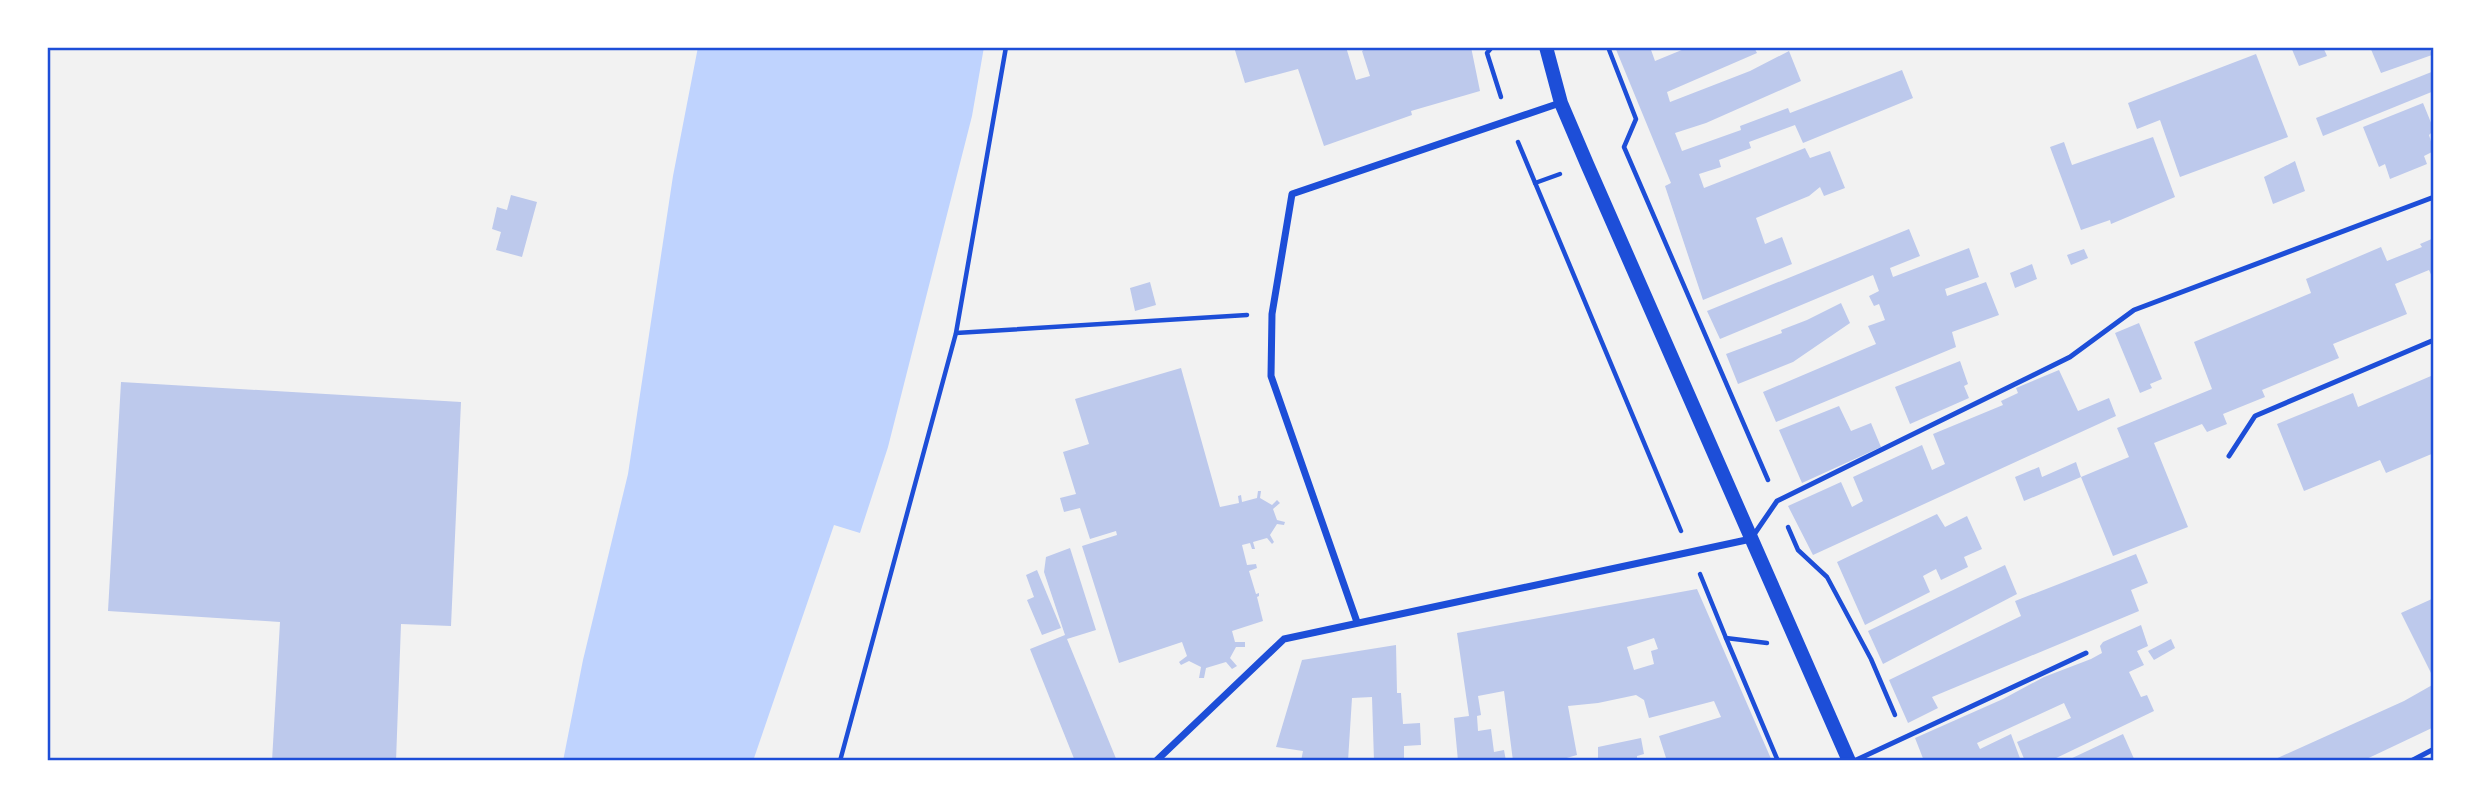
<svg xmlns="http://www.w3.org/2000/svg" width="2481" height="808" viewBox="0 0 2481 808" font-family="Lato,sans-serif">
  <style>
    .water { fill: #bfd3fe }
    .building { fill: #bdc9ec; fill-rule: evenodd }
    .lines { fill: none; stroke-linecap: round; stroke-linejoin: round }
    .path { stroke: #1d4ed8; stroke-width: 4.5 }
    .service { stroke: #1d4ed8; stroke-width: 5 }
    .minor { stroke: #1d4ed8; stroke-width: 7 }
    .secondary { stroke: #1d4ed8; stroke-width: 14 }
    .neatline { fill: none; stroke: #1d4ed8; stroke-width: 2.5 }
  </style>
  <rect width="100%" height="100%" fill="#f2f2f2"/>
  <path class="water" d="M 698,47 L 984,47 L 972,116 L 888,447 L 860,533 L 834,525 L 753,761 L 563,761 L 583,660 L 628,474 L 673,176 Z"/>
  <g class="building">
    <path d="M 1234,47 L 1346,47 L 1356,80 L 1370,76 L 1362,51 L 1368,47 L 1471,47 L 1480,91 L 1411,111 L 1412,115 L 1324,146 L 1298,69 L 1245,83 Z"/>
    <path d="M 1615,47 L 1650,47 L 1655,61 L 1689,47 L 1754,47 L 1757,53 L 1667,92 L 1670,102 L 1750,71 L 1789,51 L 1801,81 L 1706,123 L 1675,133 L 1682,151 L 1741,130 L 1740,126 L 1788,108 L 1790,113 L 1902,70 L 1913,98 L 1803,143 L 1795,125 L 1749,142 L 1751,148 L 1719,160 L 1721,167 L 1699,174 L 1704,188 L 1805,148 L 1810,158 L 1830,151 L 1845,188 L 1824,196 L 1820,187 L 1809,196 L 1756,218 L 1765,244 L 1782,237 L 1792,264 L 1703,300 L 1665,186 L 1671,183 Z"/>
    <path d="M 2291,47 L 2323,47 L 2327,56 L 2299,66 Z"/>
    <path d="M 2370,47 L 2429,47 L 2432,55 L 2381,73 Z"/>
    <path d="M 2256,54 L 2288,137 L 2180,177 L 2160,120 L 2137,129 L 2128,103 Z"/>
    <path d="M 2434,71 L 2434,91 L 2323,136 L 2316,118 Z"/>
    <path d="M 2423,103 L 2434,130 L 2429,135 L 2434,151 L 2424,156 L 2427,164 L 2390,179 L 2385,164 L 2379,167 L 2363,127 Z"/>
    <path d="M 2153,137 L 2175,197 L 2111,224 L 2110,220 L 2081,230 L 2050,147 L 2064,142 L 2072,165 Z"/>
    <path d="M 2295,161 L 2305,191 L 2273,204 L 2264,177 Z"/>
    <path d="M 511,195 L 537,202 L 522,257 L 496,250 L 501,232 L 492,229 L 497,207 L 507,210 Z"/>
    <path d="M 1909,229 L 1920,256 L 1890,268 L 1893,277 L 1969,248 L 1979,277 L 1945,289 L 1947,296 L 1986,282 L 1999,315 L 1952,332 L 1956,347 L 1776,422 L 1763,392 L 1876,344 L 1868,326 L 1885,320 L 1879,304 L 1874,306 L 1869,296 L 1879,291 L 1873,275 L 1720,339 L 1707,311 Z"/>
    <path d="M 2434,238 L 2434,281 L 2429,270 L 2395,284 L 2407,314 L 2333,344 L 2339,358 L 2262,390 L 2265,397 L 2223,414 L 2227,424 L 2207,432 L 2202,424 L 2154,443 L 2188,527 L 2113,556 L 2081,477 L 2024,501 L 2015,477 L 2039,467 L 2042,477 L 2076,462 L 2081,477 L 2129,457 L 2117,428 L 2212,389 L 2194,342 L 2311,293 L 2306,279 L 2381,247 L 2387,261 L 2422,247 L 2420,244 Z"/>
    <path d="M 2084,249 L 2088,258 L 2071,265 L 2067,255 Z"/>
    <path d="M 2032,264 L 2037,279 L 2015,288 L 2010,273 Z"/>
    <path d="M 1150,282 L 1156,305 L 1135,311 L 1130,288 Z"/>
    <path d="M 1841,303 L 1850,323 L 1793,362 L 1738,384 L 1726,354 L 1782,333 L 1781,330 L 1807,320 Z"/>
    <path d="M 2139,323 L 2162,379 L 2150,384 L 2152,388 L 2140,393 L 2115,333 Z"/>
    <path d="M 1960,361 L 1968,384 L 1964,386 L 1969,398 L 1910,424 L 1895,387 Z"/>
    <path d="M 1181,368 L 1220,507 L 1239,503 L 1238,496 L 1241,495 L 1242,502 L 1257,498 L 1258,491 L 1261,491 L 1260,498 L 1272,505 L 1277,500 L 1280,503 L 1273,509 L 1277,520 L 1285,522 L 1284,525 L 1277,524 L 1270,535 L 1274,542 L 1272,544 L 1267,538 L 1253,542 L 1255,549 L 1252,549 L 1250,543 L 1242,545 L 1247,565 L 1256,564 L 1257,568 L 1249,571 L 1256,594 L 1259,593 L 1259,596 L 1257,597 L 1263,621 L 1232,631 L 1235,642 L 1245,642 L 1245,647 L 1236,647 L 1230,658 L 1237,666 L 1232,669 L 1226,662 L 1206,668 L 1204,678 L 1199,678 L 1201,667 L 1189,661 L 1181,665 L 1179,662 L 1187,656 L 1182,642 L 1119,663 L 1082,546 L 1117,535 L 1116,531 L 1090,539 L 1080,508 L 1064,512 L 1060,498 L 1076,494 L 1063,452 L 1089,444 L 1075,399 Z"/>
    <path d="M 2059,370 L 2078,411 L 2109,398 L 2116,416 L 1813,555 L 1788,506 L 1841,482 L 1852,507 L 1863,501 L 1853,477 L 1922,445 L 1932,470 L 1945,464 L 1933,434 L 2003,405 L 2001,401 L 2018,393 L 2016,388 Z"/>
    <path d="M 2431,376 L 2434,383 L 2434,453 L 2386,473 L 2380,460 L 2304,491 L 2277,424 L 2353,393 L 2358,407 Z"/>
    <path d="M 121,382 L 461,402 L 451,626 L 401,624 L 396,761 L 272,761 L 280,622 L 108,611 Z"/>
    <path d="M 1839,406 L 1851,431 L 1871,423 L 1881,447 L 1802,483 L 1779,430 Z"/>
    <path d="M 1937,514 L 1945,527 L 1967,516 L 1982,549 L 1964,557 L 1968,567 L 1941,580 L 1936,569 L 1923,576 L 1930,592 L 1865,625 L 1837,562 Z"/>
    <path d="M 1070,548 L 1096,630 L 1067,639 L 1117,761 L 1075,761 L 1030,649 L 1065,635 L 1044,572 L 1046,557 Z"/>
    <path d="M 2136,554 L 2148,583 L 2131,590 L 2139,611 L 1932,697 L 1938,708 L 1908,723 L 1889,680 L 2021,616 L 2015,601 Z"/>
    <path d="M 2005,565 L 2017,594 L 1883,664 L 1868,631 Z"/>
    <path d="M 1037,570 L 1061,628 L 1042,635 L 1027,600 L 1034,597 L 1026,575 Z"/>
    <path d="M 1697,589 L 1772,761 L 1667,761 L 1659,736 L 1721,717 L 1714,701 L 1649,718 L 1644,700 L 1636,695 L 1598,703 L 1568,706 L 1577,755 L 1556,761 L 1513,761 L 1504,691 L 1478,696 L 1481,715 L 1477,716 L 1478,731 L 1491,729 L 1494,752 L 1504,750 L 1506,761 L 1458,761 L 1454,718 L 1469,716 L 1457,633 ZM 1654,638 L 1658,649 L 1651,651 L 1654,664 L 1634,670 L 1627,647 Z"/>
    <path d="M 2434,598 L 2434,679 L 2401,613 Z"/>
    <path d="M 2141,625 L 2148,646 L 2137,651 L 2144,665 L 2129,672 L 2141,697 L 2147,695 L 2154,711 L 2050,761 L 2025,761 L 2017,742 L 2071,718 L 2064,703 L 1977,743 L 1980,749 L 2011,734 L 2021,761 L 1924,761 L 1915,738 L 2003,699 L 2044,677 L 2091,659 L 2102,653 L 2100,646 L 2103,642 Z"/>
    <path d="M 2171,639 L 2175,648 L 2154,660 L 2148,651 Z"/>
    <path d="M 1396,645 L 1397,693 L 1401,693 L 1403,724 L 1420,723 L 1421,745 L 1404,746 L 1404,761 L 1374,761 L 1372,697 L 1352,698 L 1348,761 L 1301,761 L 1303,751 L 1276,747 L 1302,660 Z"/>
    <path d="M 2434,684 L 2434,727 L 2375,755 L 2362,761 L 2271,761 L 2404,701 Z"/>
    <path d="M 2123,734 L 2135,761 L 2066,761 Z"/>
    <path d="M 1641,738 L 1644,754 L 1637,756 L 1637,761 L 1598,761 L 1598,747 Z"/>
  </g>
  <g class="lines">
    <g class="path">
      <path d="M 1492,47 L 1487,53 L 1501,97"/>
      <path d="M 1608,47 L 1636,119 L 1624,147 L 1768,480"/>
      <path d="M 1518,142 L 1681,531"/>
      <path d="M 1535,183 L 1560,174"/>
      <path d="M 956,333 L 1247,315"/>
      <path d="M 1788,527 L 1798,550 L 1827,577 L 1871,659 L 1895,715"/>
      <path d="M 1700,574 L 1726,638 L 1767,643"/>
      <path d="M 1726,638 L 1778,761"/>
      <path d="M 840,761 L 956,333 L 1006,47"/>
    </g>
    <g class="service">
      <path d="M 2229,456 L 2255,416 L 2434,340"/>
      <path d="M 1753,536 L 1777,501 L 2070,357 L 2134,310 L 2434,197"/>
      <path d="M 1854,761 L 2086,653"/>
      <path d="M 2411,761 L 2434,749"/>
    </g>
    <g class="minor">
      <path d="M 1357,622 L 1271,376 L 1272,314 L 1292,194 L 1560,103"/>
      <path d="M 1156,761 L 1284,639 L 1751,539"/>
    </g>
    <path class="secondary" d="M 1546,47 L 1561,103 L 1587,164 L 1849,761"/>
  </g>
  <rect width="2481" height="808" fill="none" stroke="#ffffff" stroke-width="98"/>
  <rect x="49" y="49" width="2383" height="710" class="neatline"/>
</svg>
